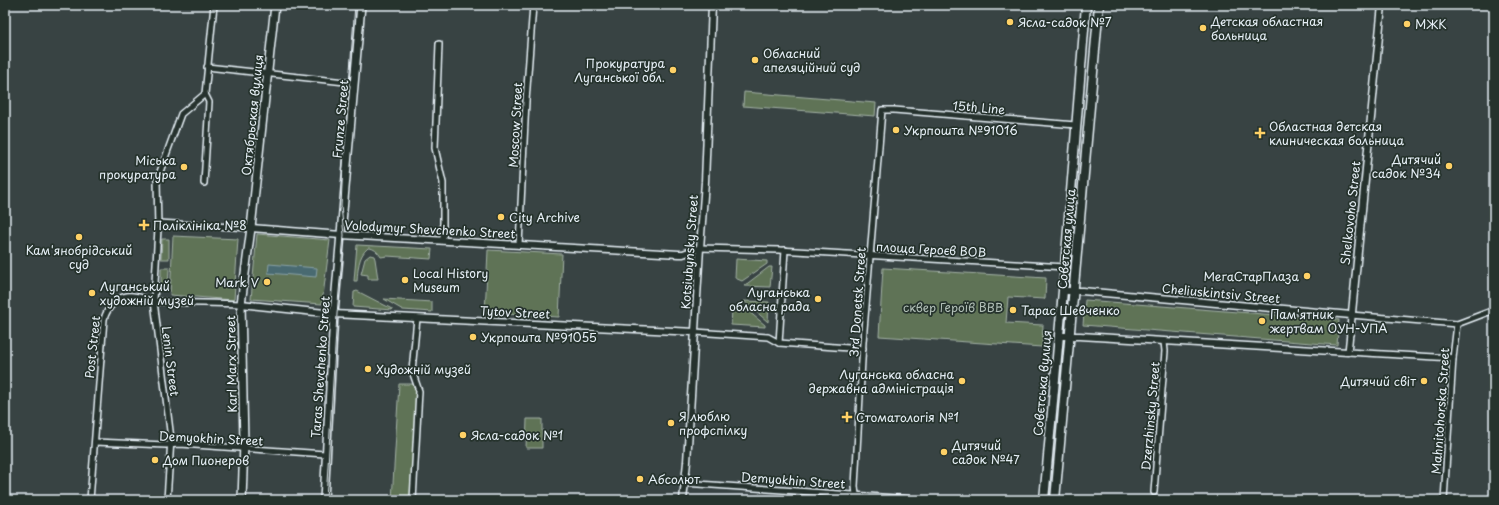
<svg xmlns="http://www.w3.org/2000/svg" width="1499" height="505" viewBox="0 0 1499 505" font-family="'Playpen Sans',sans-serif">
  <style>
    .green { fill: #5f7356; stroke: #a4b2a7 }
    .water { fill: #4a6b71; stroke: #89a1a7 }
    .lines { fill: none; stroke-linecap: round; stroke-linejoin: round }
    .minor-casing { stroke: #e8f1f8; stroke-width: 8 }
    .tertiary-casing { stroke: #e8f1f8; stroke-width: 9 }
    .secondary-casing { stroke: #e8f1f8; stroke-width: 10 }
    .primary-casing { stroke: #e8f1f8; stroke-width: 11 }
    .minor { stroke: #26332d; stroke-width: 5 }
    .tertiary { stroke: #26332d; stroke-width: 6 }
    .secondary { stroke: #26332d; stroke-width: 7 }
    .primary { stroke: #26332d; stroke-width: 8 }
    .tram { stroke: #e8f1f8; stroke-width: 1 }
    .poi-dot { fill: #ffd166; stroke: #26332d; stroke-width: 1.5 }
    .labels { text-anchor: middle; dominant-baseline: central; stroke-width: 3.5; stroke-linejoin: round; paint-order: stroke }
    .poi-label { font-size: 12px; fill: #e8f1f8; stroke: #26332d; text-anchor: start }
    .street-label { font-size: 12px; fill: #e8f1f8; stroke: #26332d }
    .park-label { font-size: 12px; fill: #b1bfb7; stroke: #26332d }
  </style>
  <rect width="100%" height="100%" fill="#384343"/>
  <filter id="ink" filterUnits="userSpaceOnUse"><feTurbulence type="fractalNoise" baseFrequency=".025" numOctaves="2"/><feDisplacementMap in="SourceGraphic" scale="8" xChannelSelector="R" yChannelSelector="G"/><feConvolveMatrix kernelMatrix="1 2 1 2 8 2 1 2 1" color-interpolation-filters="sRGB"/></filter>
  <g filter="url(#ink)">
    <g class="green">
      <path d="M 744,92 L 876,103 L 875,116 L 743,106 Z"/>
      <path d="M 257,234 L 330,240 L 322,304 L 251,299 Z"/>
      <path d="M 173,236 L 238,239 L 234,300 L 170,295 Z"/>
      <path d="M 162,239 L 169,239 L 169,259 L 161,259 Z"/>
      <path d="M 357,245 L 432,249 L 431,259 L 387,256 L 381,257 C 378,252 374,248 368,248 C 358,256 358,270 357,281 L 354,281 Z"/>
      <path d="M 488,250 L 562,254 L 559,317 L 485,313 Z"/>
      <path d="M 370,255 L 374,256 L 375,259 L 378,279 L 368,279 L 368,275 L 361,274 L 365,259 Z"/>
      <path d="M 736,259 L 767,261 L 767,264 L 742,281 L 735,278 Z"/>
      <path d="M 769,267 L 772,267 L 770,287 L 744,286 Z"/>
      <path d="M 161,268 L 169,268 L 168,290 L 161,290 Z"/>
      <path d="M 883,268 L 1046,278 L 1045,299 L 1008,297 L 1006,323 L 1043,325 L 1042,347 L 879,336 Z"/>
      <path d="M 357,291 L 392,309 L 392,310 L 353,307 L 354,292 Z"/>
      <path d="M 384,299 L 432,302 L 432,312 L 403,310 Z"/>
      <path d="M 1085,300 L 1339,320 L 1337,345 L 1083,325 Z"/>
      <path d="M 744,301 L 769,302 L 768,322 Z"/>
      <path d="M 742,306 L 765,325 L 765,327 L 731,325 L 732,310 Z"/>
      <path d="M 399,384 L 417,384 L 410,500 L 392,500 Z"/>
      <path d="M 527,419 L 542,419 L 542,448 L 526,448 Z"/>
    </g>
    <path class="water" d="M 269,264 L 317,268 L 316,277 L 268,273 Z"/>
    <g class="lines">
      <g class="minor-casing">
        <g id="minor">
          <path d="M 439,44 L 435,148 L 443,183 L 443,241"/>
          <path d="M 207,67 L 354,83"/>
          <path d="M 205,94 L 214,5"/>
          <path d="M 204,183 L 209,102 L 205,94"/>
          <path d="M 158,223 L 251,228"/>
          <path d="M 519,245 L 526,101 L 533,5"/>
          <path d="M 700,248 L 779,250 L 1065,267"/>
          <path d="M 1351,315 L 1457,324 L 1494,310"/>
          <path d="M 695,332 L 768,337 L 779,343 L 863,349"/>
          <path d="M 1350,333 L 1348,352 L 1453,358"/>
          <path d="M 779,343 L 785,250"/>
          <path d="M 95,442 L 166,445 L 180,444 L 325,454"/>
          <path d="M 684,483 L 924,500"/>
          <path d="M 1154,492 L 1165,351 L 1164,342"/>
          <path d="M 856,495 L 855,486 L 863,342 L 882,110 L 894,110 L 1076,125"/>
          <path d="M 90,500 L 104,319 C 107,309 115,298 127,296 C 136,294 145,300 154,301 C 183,304 212,302 241,304"/>
          <path d="M 167,500 L 171,439 L 154,301 L 158,228 L 157,180 L 181,114 L 205,94"/>
          <path d="M 413,500 L 419,391 L 412,371 L 417,318"/>
          <path d="M 1444,500 L 1453,358 L 1457,324"/>
        </g>
      </g>
      <g class="tertiary-casing">
        <g id="tertiary">
          <path d="M 251,228 L 341,235 L 679,254 L 683,254 L 700,248"/>
          <path d="M 1063,291 L 1082,291 L 1351,315"/>
          <path d="M 241,304 L 334,314 L 695,332"/>
          <path d="M 1350,333 L 1382,5"/>
          <path d="M 1059,336 L 1080,336 L 1348,352"/>
          <path d="M 683,500 L 687,462 L 700,248 L 705,182 L 712,5"/>
        </g>
      </g>
      <g class="secondary-casing">
        <g id="secondary">
          <path d="M 242,500 L 244,443 L 241,304 L 251,228 L 275,5"/>
          <path d="M 324,500 L 334,314 L 361,5"/>
        </g>
      </g>
      <g class="primary-casing">
        <g id="primary">
          <path d="M 1044,500 L 1063,291 L 1086,5"/>
          <path d="M 1055,500 L 1099,5"/>
        </g>
      </g>
      <use href="#minor" class="minor"/>
      <use href="#tertiary" class="tertiary"/>
      <use href="#secondary" class="secondary"/>
      <use href="#primary" class="primary"/>
      <path class="tram" d="M 326,500 L 337,314 L 344,235 L 341,206 L 343,163 L 355,5"/>
    </g>
  </g>
  <g class="poi-dot">
    <circle cx="1010" cy="22" r="4"/>
    <circle cx="1407" cy="24" r="4"/>
    <circle cx="1203" cy="28" r="4"/>
    <circle cx="755" cy="60" r="4"/>
    <circle cx="673" cy="70" r="4"/>
    <circle cx="896" cy="130" r="4"/>
    <path d="M1258 127h4v4h4v4h-4v4h-4v-4h-4v-4h4z"/>
    <circle cx="1449" cy="166" r="4"/>
    <circle cx="184" cy="167" r="4"/>
    <circle cx="501" cy="217" r="4"/>
    <path d="M142 219h4v4h4v4h-4v4h-4v-4h-4v-4h4z"/>
    <circle cx="79" cy="237" r="4"/>
    <circle cx="1307" cy="276" r="4"/>
    <circle cx="405" cy="280" r="4"/>
    <circle cx="267" cy="282" r="4"/>
    <circle cx="92" cy="293" r="4"/>
    <circle cx="818" cy="299" r="4"/>
    <circle cx="1013" cy="310" r="4"/>
    <circle cx="1262" cy="321" r="4"/>
    <circle cx="473" cy="337" r="4"/>
    <circle cx="368" cy="369" r="4"/>
    <circle cx="962" cy="381" r="4"/>
    <circle cx="1424" cy="381" r="4"/>
    <path d="M845 411h4v4h4v4h-4v4h-4v-4h-4v-4h4z"/>
    <circle cx="671" cy="423" r="4"/>
    <circle cx="463" cy="435" r="4"/>
    <circle cx="944" cy="452" r="4"/>
    <circle cx="155" cy="460" r="4"/>
    <circle cx="640" cy="479" r="4"/>
  </g>
  <g class="labels">
    <g class="poi-label">
      <text x="1211" y="21">Детская областная<tspan x="1211" dy="14">больница</tspan></text>
      <text x="1018" y="22">Ясла-садок №7</text>
      <text x="1415" y="24">МЖК</text>
      <text x="763" y="53">Обласний<tspan x="763" dy="14">апеляційний суд</tspan></text>
      <text x="665" y="63" text-anchor="end">Прокуратура<tspan x="665" dy="14">Луганської обл.</tspan></text>
      <text x="1269" y="126">Областная детская<tspan x="1269" dy="14">клиническая больница</tspan></text>
      <text x="904" y="130">Укрпошта №91016</text>
      <text x="1441" y="159" text-anchor="end">Дитячий<tspan x="1441" dy="14">садок №34</tspan></text>
      <text x="176" y="160" text-anchor="end">Міська<tspan x="176" dy="14">прокуратура</tspan></text>
      <text x="509" y="217">City Archive</text>
      <text x="153" y="225">Поліклініка №8</text>
      <text x="79" y="250" text-anchor="middle">Кам'янобрідський<tspan x="79" dy="14">суд</tspan></text>
      <text x="413" y="273">Local History<tspan x="413" dy="14">Museum</tspan></text>
      <text x="1299" y="276" text-anchor="end">МегаСтарПлаза</text>
      <text x="259" y="282" text-anchor="end">Mark V</text>
      <text x="100" y="286">Луганський<tspan x="100" dy="14">художній музей</tspan></text>
      <text x="810" y="292" text-anchor="end">Луганська<tspan x="810" dy="14">обласна рада</tspan></text>
      <text x="1021" y="310">Тарас Шевченко</text>
      <text x="1270" y="314">Пам'ятник<tspan x="1270" dy="14">жертвам ОУН-УПА</tspan></text>
      <text x="481" y="337">Укрпошта №91055</text>
      <text x="376" y="369">Художній музей</text>
      <text x="954" y="374" text-anchor="end">Луганська обласна<tspan x="954" dy="14">державна адміністрація</tspan></text>
      <text x="1416" y="381" text-anchor="end">Дитячий світ</text>
      <text x="679" y="416">Я люблю<tspan x="679" dy="14">профспілку</tspan></text>
      <text x="856" y="417">Стоматологія №1</text>
      <text x="471" y="435">Ясла-садок №1</text>
      <text x="952" y="445">Дитячий<tspan x="952" dy="14">садок №47</tspan></text>
      <text x="163" y="460">Дом Пионеров</text>
      <text x="648" y="479">Абсолют</text>
    </g>
    <g class="street-label">
      <text transform="translate(979 107) rotate(5)">15th Line</text>
      <text transform="translate(252 115) rotate(-84)">Октябрьская вулиця</text>
      <text transform="translate(340 119) rotate(-85)">Frunze Street</text>
      <text transform="translate(515 125) rotate(-87)">Moscow Street</text>
      <text transform="translate(1350 213) rotate(-84)">Shelkovoho Street</text>
      <text transform="translate(430 229) rotate(3)">Volodymyr Shevchenko Street</text>
      <text transform="translate(1066 239) rotate(-85)">Советская улица</text>
      <text transform="translate(931 249) rotate(3)">площа Героєв ВОВ</text>
      <text transform="translate(689 252) rotate(-86)">Kotsiubynsky Street</text>
      <text transform="translate(1221 293) rotate(5)">Cheliuskintsiv Street</text>
      <text transform="translate(857 302) rotate(-86)">3rd Donetsk Street</text>
      <text transform="translate(515 312) rotate(3)">Tytov Street</text>
      <text transform="translate(92 347) rotate(-84)">Post Street</text>
      <text transform="translate(171 361) rotate(83)">Lenin Street</text>
      <text transform="translate(231 364) rotate(-91)">Karl Marx Street</text>
      <text transform="translate(320 367) rotate(-86)">Taras Shevchenko Street</text>
      <text transform="translate(1042 383) rotate(-85)">Совєтська вулиця</text>
      <text transform="translate(1440 411) rotate(-86)">Mahnitohorska Street</text>
      <text transform="translate(1150 416) rotate(-85)">Dzerzhinsky Street</text>
      <text transform="translate(211 438) rotate(3)">Demyokhin Street</text>
      <text transform="translate(793 480) rotate(4)">Demyokhin Street</text>
    </g>
    <g class="park-label">
      <text x="953" y="307">сквер Героїв ВВВ</text>
    </g>
  </g>
  <rect width="1499" height="505" fill="none" stroke="#26332d" stroke-width="20"/>
  <rect x="10" y="10" width="1479" height="485" fill="none" stroke="#e8f1f8" stroke-width="1.5" filter="url(#ink)"/>
</svg>
